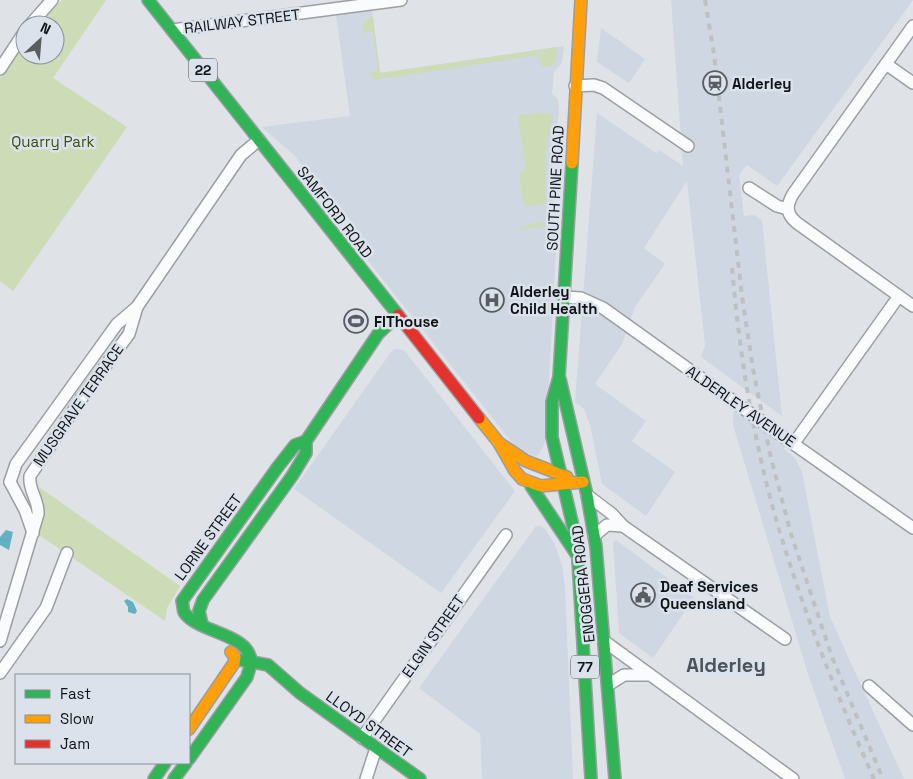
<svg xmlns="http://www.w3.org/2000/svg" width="913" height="779" viewBox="0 0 913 779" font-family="'Space Grotesk',sans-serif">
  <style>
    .built { fill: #cfd7e2 }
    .green { fill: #cddbb7 }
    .water { fill: #63b0c1 }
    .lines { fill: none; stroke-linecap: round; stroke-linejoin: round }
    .street-casing { stroke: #9b9ea2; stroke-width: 14 }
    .fast-casing { stroke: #9b9ea2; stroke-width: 14 }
    .slow-casing { stroke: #9b9ea2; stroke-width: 14 }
    .jam-casing { stroke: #9b9ea2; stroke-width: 14 }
    .street { stroke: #fafbfc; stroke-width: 11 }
    .fast { stroke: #30b455; stroke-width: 11 }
    .slow { stroke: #ff9f0a; stroke-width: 11 }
    .jam { stroke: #e5322d; stroke-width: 11 }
    .rail { stroke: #bfc0c2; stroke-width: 4; stroke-dasharray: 6 6; stroke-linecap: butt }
    .street-bridge-casing { stroke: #9b9ea2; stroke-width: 14; stroke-linecap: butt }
    .street-bridge { stroke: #fafbfc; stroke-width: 11 }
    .labels { text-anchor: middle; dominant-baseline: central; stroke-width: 5; stroke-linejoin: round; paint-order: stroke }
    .shield { fill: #dbe2ec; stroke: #4e5257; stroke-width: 1 }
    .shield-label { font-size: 14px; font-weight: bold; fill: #111417 }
    .street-label { font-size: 15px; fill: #111417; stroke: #dbe2ec }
    .poi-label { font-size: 15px; font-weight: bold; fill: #111417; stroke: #dbe2ec; text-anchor: start }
    .park-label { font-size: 15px; fill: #3c4d07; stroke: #dbe2ec }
    .district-label { font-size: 20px; font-weight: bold; fill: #4b5259; stroke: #dbe2ec }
  </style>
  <rect width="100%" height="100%" fill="#dfe3e8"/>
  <g class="built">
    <path d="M 671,0 L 913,0 L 777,186 L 747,165 L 739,175 L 744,216 L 754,215 L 762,220 L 782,416 L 701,357 L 705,345 L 687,181 L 644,248 L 665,264 L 635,307 L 622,344 L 595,384 L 646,421 L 632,441 L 675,472 L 646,516 L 602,484 L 590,425 L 584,409 L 575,402 L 597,113 L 656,153 L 659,150 L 683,166 Z"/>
    <path d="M 372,10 L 380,73 L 564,46 L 562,63 L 554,72 L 552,94 L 558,99 L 559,114 L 552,150 L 551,174 L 557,233 L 546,436 L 544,445 L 538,455 L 535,456 L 519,449 L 510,440 L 369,262 L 355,227 L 336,201 L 319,188 L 294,155 L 262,127 L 350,116 L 336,15 Z"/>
    <path d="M 601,28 L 645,59 L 629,83 L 597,62 Z"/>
    <path d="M 395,349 L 404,350 L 515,491 L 441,593 L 294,489 L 391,352 Z"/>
    <path d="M 734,408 L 785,445 L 784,449 L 795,458 L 802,472 L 830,617 L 904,779 L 845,779 L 808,674 L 733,425 Z"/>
    <path d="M 536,526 L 541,526 L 545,529 L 554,543 L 562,565 L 565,587 L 573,779 L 482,779 L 480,734 L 419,688 Z"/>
    <path d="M 616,540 L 694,598 L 653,658 L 619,633 L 613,542 Z"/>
  </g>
  <g class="green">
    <path d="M 62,0 L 106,0 L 53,78 L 127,127 L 13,291 L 0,281 L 0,78 L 25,41 L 25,55 L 55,55 L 55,25 L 37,25 Z"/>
    <path d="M 373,17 L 380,73 L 557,47 L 556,60 L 550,67 L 541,66 L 539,55 L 395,77 L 386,77 L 376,80 L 372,78 L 370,72 L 378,70 L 373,32 L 364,33 L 362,21 Z"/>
    <path d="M 535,113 L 553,114 L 545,155 L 546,203 L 526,207 L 523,203 L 519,172 L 526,171 L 518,116 Z"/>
    <path d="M 536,222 L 544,223 L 548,226 L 514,230 Z"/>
    <path d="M 39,487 L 180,586 L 167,608 L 165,621 L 39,535 L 44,515 Z"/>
  </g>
  <g class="water">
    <path d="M 6,530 L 13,532 L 9,550 L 0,545 L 0,537 Z"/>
    <path d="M 127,599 L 133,602 L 137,611 L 135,614 L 128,612 L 128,607 L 124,601 Z"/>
  </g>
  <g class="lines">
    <g class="street-casing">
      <g id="street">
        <path d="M 30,25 L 52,0"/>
        <path d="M 913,26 L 793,194 C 786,206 786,214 797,223 L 913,306"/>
        <path d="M 172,30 L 401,0"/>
        <path d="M 886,64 L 913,83"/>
        <path d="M 0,69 L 25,31"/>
        <path d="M 575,86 L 594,85 L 603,88 L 688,146"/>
        <path d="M 749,188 L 777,206 L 788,209"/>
        <path d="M 564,297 L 581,298 L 603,308 L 733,401"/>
        <path d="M 778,433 L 913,528"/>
        <path d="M 794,443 L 899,296"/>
        <path d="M 10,482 L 16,464 L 117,324 L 137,307 L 241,155 L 259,140"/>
        <path d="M 10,482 L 25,510 L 33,533"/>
        <path d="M 587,495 L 612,514 L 623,526 L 785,639"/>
        <path d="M 594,536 L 607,525 L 623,526"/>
        <path d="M 0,641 L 38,514 C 39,500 28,490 30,476 L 81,399 L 129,334 L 137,307"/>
        <path d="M 604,641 L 793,779"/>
        <path d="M 0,673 L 46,608 L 67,553"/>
        <path d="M 608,685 L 624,675 L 648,675"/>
        <path d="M 869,686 L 913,725"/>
        <path d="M 362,738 L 506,535"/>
        <path d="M 366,779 L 376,748"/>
      </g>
    </g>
    <g class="fast-casing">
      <g id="fast">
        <path d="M 148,0 L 398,315"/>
        <path d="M 572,163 L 559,377 L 552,402 L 552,437 L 577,543 L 591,779"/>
        <path d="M 560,379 L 587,495 L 596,547 L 615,779"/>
        <path d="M 531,486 L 577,555"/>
        <path d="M 202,624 L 199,611 L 203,600 L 292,476 L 306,453 L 306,441 L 378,334 L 398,315"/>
        <path d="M 235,659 L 268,665 L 300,693 L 420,779"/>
        <path d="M 189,759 L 247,677 C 248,672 251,666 251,662 C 250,633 197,633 184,612 C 183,610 183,604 182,601 L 277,468 L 295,445 L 306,441"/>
        <path d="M 154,779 L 165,763"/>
        <path d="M 174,779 L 186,763"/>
      </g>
    </g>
    <g class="slow-casing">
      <g id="slow">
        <path d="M 572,163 L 581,0"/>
        <path d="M 479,418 L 499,443 L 515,471 L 522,479 L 541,486 L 583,482"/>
        <path d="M 499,443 L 526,461 L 567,477"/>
        <path d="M 189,729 L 234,663 L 235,657 L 231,652"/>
      </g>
    </g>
    <g class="jam-casing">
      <path id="jam" d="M 398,315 L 479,418"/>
    </g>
    <use href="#street" class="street"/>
    <use href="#fast" class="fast"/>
    <use href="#slow" class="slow"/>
    <use href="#jam" class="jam"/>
    <g class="rail">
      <path d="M 705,0 L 714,54 L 742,296 L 753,369 L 770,454 L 791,534 L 832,657 L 883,779"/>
      <path d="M 732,268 C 740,359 755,452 782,539 C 807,621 839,700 874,779"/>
    </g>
    <g class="street-bridge-casing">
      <path id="street-bridge" d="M 733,401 L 778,433"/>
    </g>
    <use href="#street-bridge" class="street-bridge"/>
  </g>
  <defs>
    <g id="station-ring" transform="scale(1.25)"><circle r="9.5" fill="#dbe2ec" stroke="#595c60" stroke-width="1.5"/><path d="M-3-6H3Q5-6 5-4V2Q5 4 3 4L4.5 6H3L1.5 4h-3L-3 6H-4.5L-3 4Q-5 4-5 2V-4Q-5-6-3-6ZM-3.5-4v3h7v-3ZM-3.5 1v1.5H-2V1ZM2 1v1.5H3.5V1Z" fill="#595c60"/></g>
    <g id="hospital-ring" transform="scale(1.25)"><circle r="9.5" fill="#dbe2ec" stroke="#595c60" stroke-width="1.5"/><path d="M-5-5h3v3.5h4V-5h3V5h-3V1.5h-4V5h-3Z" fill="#595c60"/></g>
    <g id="stadium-ring" transform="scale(1.25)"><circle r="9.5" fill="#dbe2ec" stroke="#595c60" stroke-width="1.5"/><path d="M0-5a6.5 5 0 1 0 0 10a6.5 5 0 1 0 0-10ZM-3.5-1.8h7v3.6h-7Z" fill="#595c60"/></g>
    <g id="civic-ring" transform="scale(1.25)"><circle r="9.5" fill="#dbe2ec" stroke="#595c60" stroke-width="1.5"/><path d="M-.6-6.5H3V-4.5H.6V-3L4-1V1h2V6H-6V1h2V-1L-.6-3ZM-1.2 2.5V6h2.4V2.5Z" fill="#595c60"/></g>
  </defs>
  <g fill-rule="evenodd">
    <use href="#station-ring" x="715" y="83"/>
    <use href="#hospital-ring" x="492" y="300"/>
    <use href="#stadium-ring" x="356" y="321"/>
    <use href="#civic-ring" x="643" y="595"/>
  </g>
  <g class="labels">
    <g class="shield">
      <rect x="189" y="58.5" width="28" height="23" rx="4"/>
      <rect x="571" y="655.5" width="28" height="23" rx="4"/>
    </g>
    <g class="shield-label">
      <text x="203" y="70">22</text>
      <text x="585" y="667">77</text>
    </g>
    <g class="street-label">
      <text transform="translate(242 21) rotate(-7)">RAILWAY STREET</text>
      <text transform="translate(555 188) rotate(-87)">SOUTH PINE ROAD</text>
      <text transform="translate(335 212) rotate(52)">SAMFORD ROAD</text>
      <text transform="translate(78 405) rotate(-55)">MUSGRAVE TERRACE</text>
      <text transform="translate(741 406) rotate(35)">ALDERLEY AVENUE</text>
      <text transform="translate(208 537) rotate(-54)">LORNE STREET</text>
      <text transform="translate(583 584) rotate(-96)">ENOGGERA ROAD</text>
      <text transform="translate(433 636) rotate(-55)">ELGIN STREET</text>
      <text transform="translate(369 724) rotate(36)">LLOYD STREET</text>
    </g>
    <g class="poi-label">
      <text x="732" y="83">Alderley</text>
      <text x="510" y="291">Alderley<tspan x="510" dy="17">Child Health</tspan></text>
      <text x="374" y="321">FIThouse</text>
      <text x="660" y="586">Deaf Services<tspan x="660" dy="17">Queensland</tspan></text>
    </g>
    <g class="park-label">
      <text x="53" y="141">Quarry Park</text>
    </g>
    <g class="district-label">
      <text x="726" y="665">Alderley</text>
    </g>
  </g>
  <rect x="15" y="674" width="175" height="90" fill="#dbe2ec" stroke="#8a9097"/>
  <rect x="25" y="690" width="25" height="8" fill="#30b455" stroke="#8a9097"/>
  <text x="60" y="699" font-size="15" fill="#111417">Fast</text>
  <rect x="25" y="715" width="25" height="8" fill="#ff9f0a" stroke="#8a9097"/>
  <text x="60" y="724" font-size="15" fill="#111417">Slow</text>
  <rect x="25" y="740" width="25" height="8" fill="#e5322d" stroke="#8a9097"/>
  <text x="60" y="749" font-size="15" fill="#111417">Jam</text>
  <g transform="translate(40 40) rotate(26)"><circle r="24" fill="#dbe2ec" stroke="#8a9097"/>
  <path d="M0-4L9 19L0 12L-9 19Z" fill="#595c60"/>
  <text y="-8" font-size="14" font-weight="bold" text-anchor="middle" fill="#111417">N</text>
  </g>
</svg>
